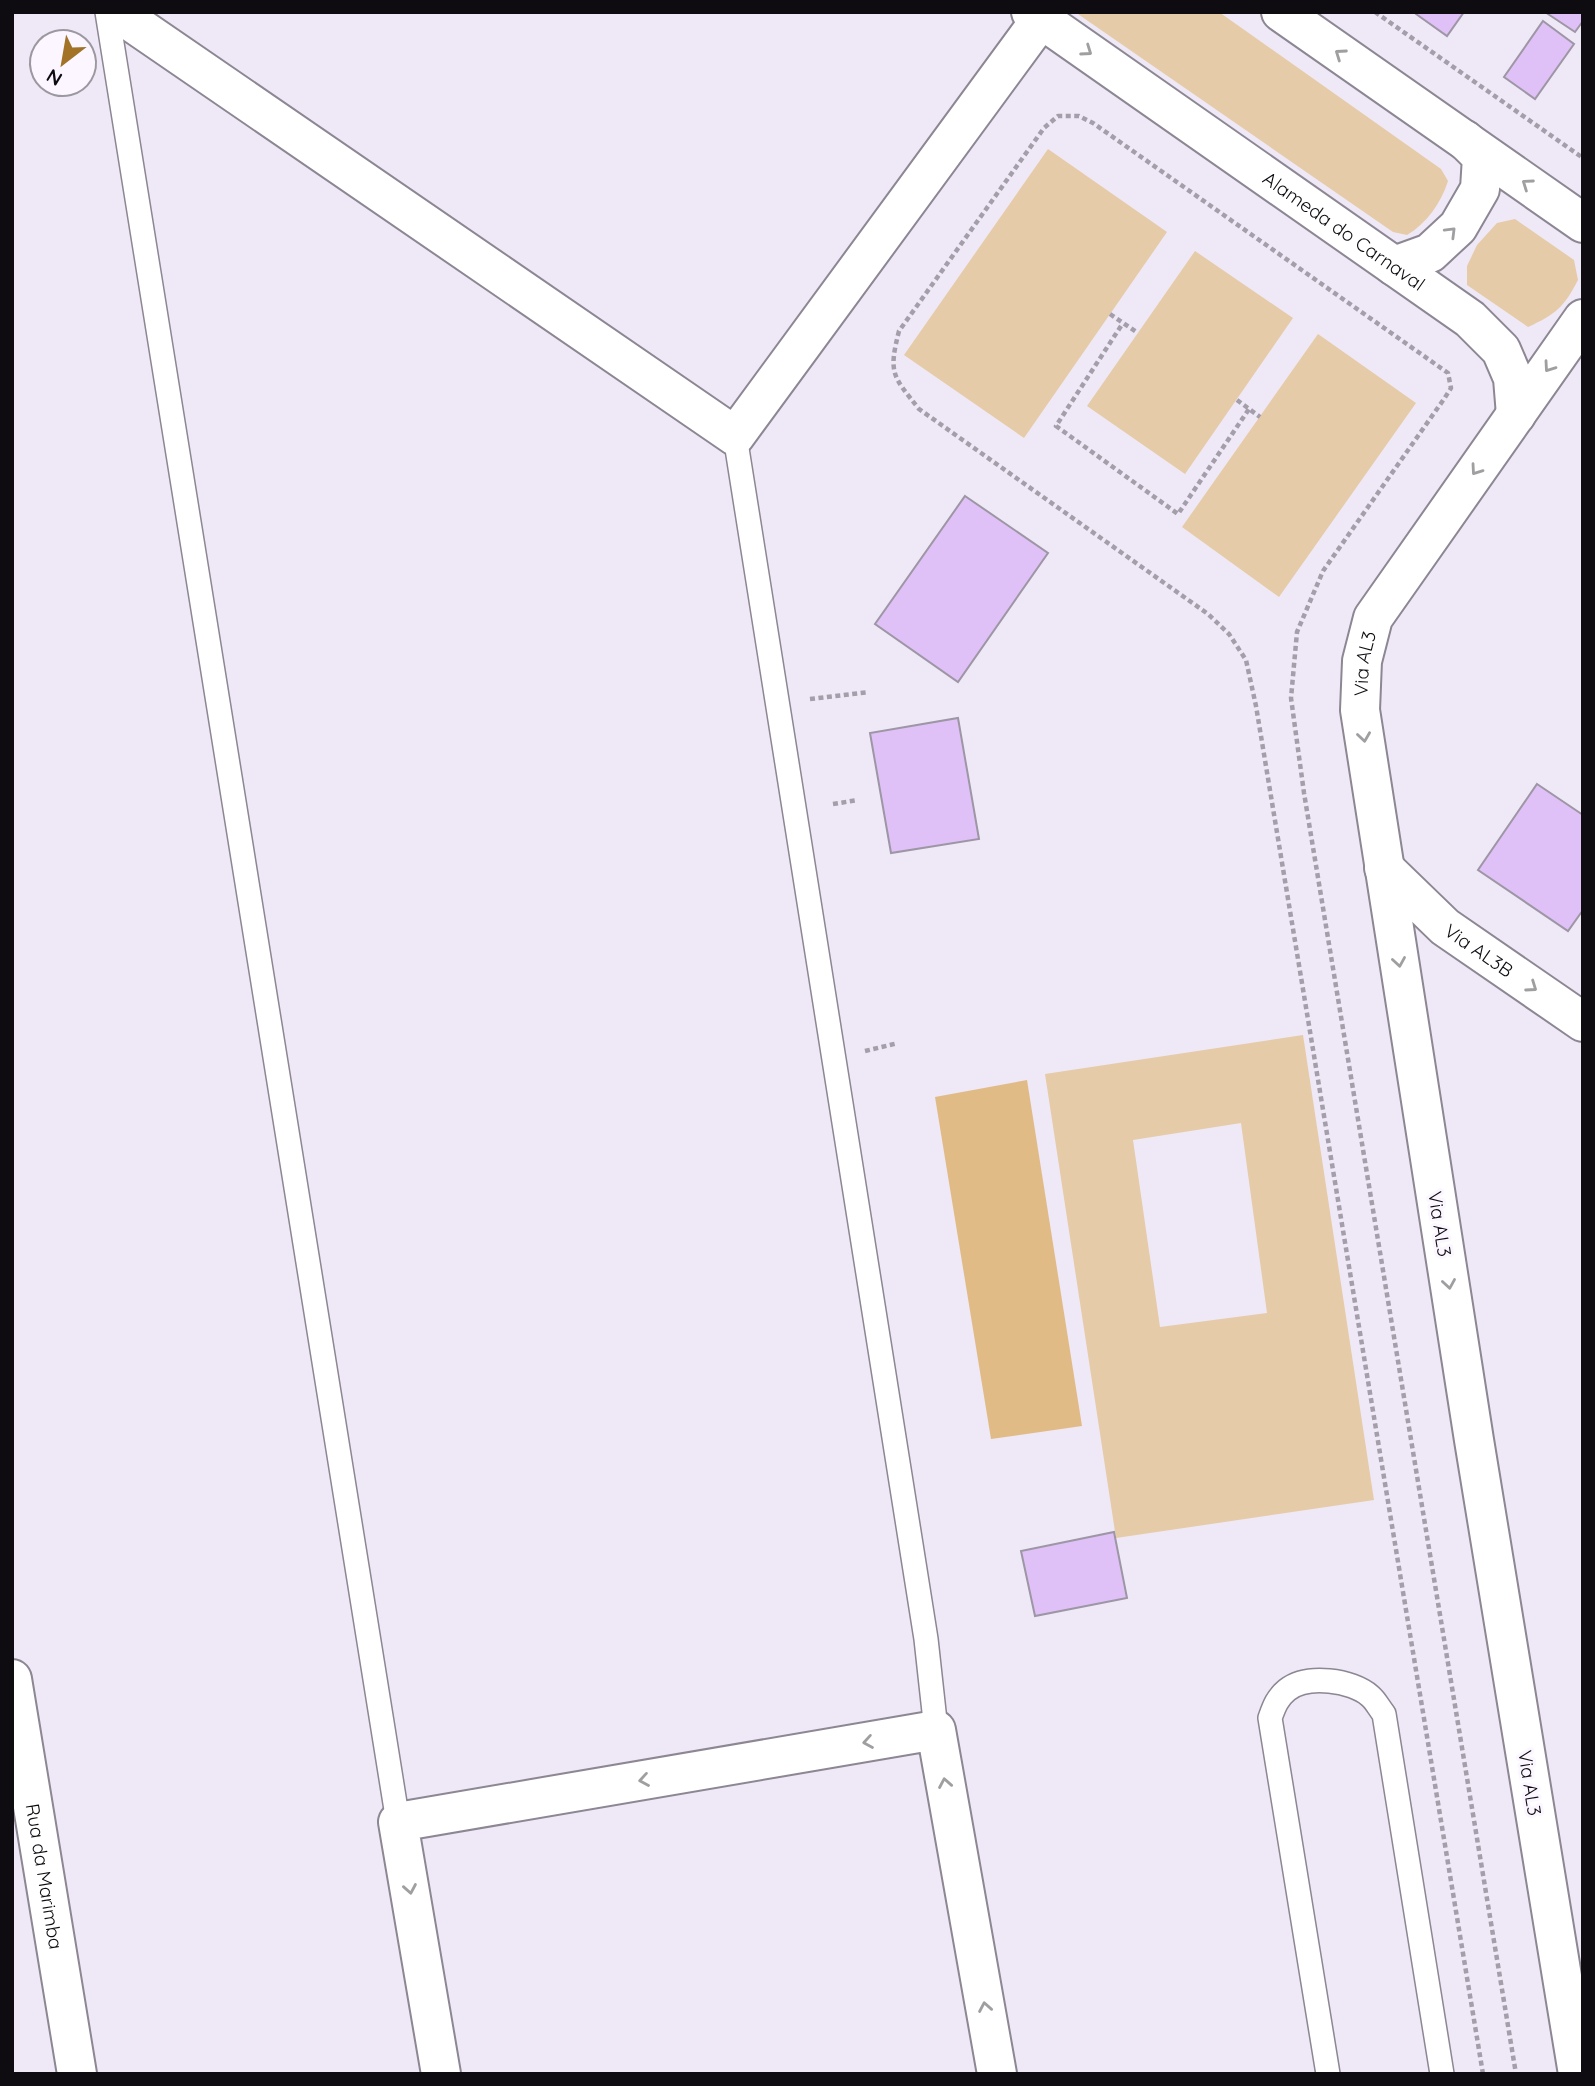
<svg xmlns="http://www.w3.org/2000/svg" width="1595" height="2086" viewBox="0 0 1595 2086" font-family="Quicksand,sans-serif">
  <style>
    .green { fill: #e5cba7; fill-rule: evenodd }
    .water { fill: #e1bb86 }
    .building { fill: #dfc0f7; stroke: #9d96a4; stroke-width: 2 }
    .lines { fill: none; stroke-linecap: round; stroke-linejoin: round }
    .service-casing { stroke: #8d8693; stroke-width: 26 }
    .minor-casing { stroke: #8d8693; stroke-width: 42 }
    .tertiary-casing { stroke: #8d8693; stroke-width: 42 }
    .secondary-casing { stroke: #8d8693; stroke-width: 42 }
    .path { stroke: #a39ea9; stroke-width: 4.5; stroke-dasharray: 5 3.5; stroke-linecap: butt }
    .service { stroke: #fff; stroke-width: 23 }
    .minor { stroke: #fff; stroke-width: 38 }
    .tertiary { stroke: #fff; stroke-width: 38 }
    .secondary { stroke: #fff; stroke-width: 38 }
    .oneway { stroke: #9f9ea0 }
    .labels { text-anchor: middle; dominant-baseline: central; stroke-width: 6; stroke-linejoin: round; paint-order: stroke }
    .street-label { font-size: 19px; fill: #0e0c11; stroke: #fbf6ff }
  </style>
  <rect width="100%" height="100%" fill="#efe8f6"/>
  <g class="green">
    <path d="M 1075,12 L 1219,12 L 1441,169 L 1448,181 C 1441,203 1427,223 1407,235 L 1393,232 Z"/>
    <path d="M 1048,149 L 1167,232 L 1024,438 L 904,355 Z"/>
    <path d="M 1515,219 L 1574,260 L 1578,280 C 1564,307 1556,314 1528,327 L 1467,285 L 1467,266 L 1477,245 L 1497,223 Z"/>
    <path d="M 1195,251 L 1293,318 L 1185,474 L 1087,406 Z"/>
    <path d="M 1318,334 L 1416,403 L 1279,597 L 1182,527 Z"/>
    <path d="M 1303,1035 L 1374,1500 L 1116,1538 L 1045,1074 ZM 1241,1123 L 1267,1313 L 1160,1327 L 1133,1140 Z"/>
  </g>
  <path class="water" d="M 1027,1080 L 1082,1426 L 991,1439 L 935,1097 Z"/>
  <g class="building">
    <path d="M 1417,12 L 1464,12 L 1447,36 L 1416,14 Z"/>
    <path d="M 1545,12 L 1583,12 L 1583,21 L 1575,32 Z"/>
    <path d="M 1543,21 L 1574,44 L 1535,99 L 1504,77 Z"/>
    <path d="M 965,496 L 1048,553 L 958,682 L 875,624 Z"/>
    <path d="M 958,718 L 979,839 L 891,853 L 870,733 Z"/>
    <path d="M 1537,784 L 1583,815 L 1583,910 L 1568,931 L 1478,870 Z"/>
    <path d="M 1114,1532 L 1127,1598 L 1035,1616 L 1021,1551 Z"/>
  </g>
  <g class="lines">
    <g class="service-casing">
      <g id="service">
        <path d="M 107,12 L 398,1822"/>
        <path d="M 735,436 L 926,1639 L 936,1730"/>
        <path d="M 1328,2074 L 1270,1718 C 1274,1707 1277,1698 1287,1690 C 1307,1674 1352,1680 1370,1696 C 1376,1701 1379,1708 1384,1714 L 1442,2074"/>
      </g>
    </g>
    <g class="minor-casing">
      <path id="minor" d="M 441,2074 L 398,1822 L 936,1730 L 997,2074"/>
    </g>
    <g class="tertiary-casing">
      <g id="tertiary">
        <path d="M 117,12 L 735,436 L 1041,19"/>
        <path id="s1" d="M 1031,12 L 1470,319 L 1501,350 L 1513,378 L 1516,415"/>
        <path d="M 1281,12 L 1583,223"/>
        <path d="M 1394,266 L 1430,253 L 1458,227 L 1480,189 L 1482,157 L 1465,140"/>
        <path id="s2" d="M 1384,868 L 1445,927 L 1583,1022"/>
        <path id="s3" d="M 1578,2074 L 1474,1440 L 1360,710 L 1362,661 L 1373,618 L 1583,319"/>
      </g>
    </g>
    <g class="secondary-casing">
      <g id="secondary">
        <path id="s4" d="M 12,1679 L 77,2074"/>
      </g>
    </g>
    <g class="path">
      <path d="M 1375,12 L 1583,158"/>
      <path d="M 1110,314 L 1138,333"/>
      <path d="M 1121,326 L 1056,426 L 1178,514 L 1249,409"/>
      <path d="M 1237,400 L 1260,417"/>
      <path d="M 810,699 L 869,692"/>
      <path d="M 833,804 L 858,800"/>
      <path d="M 865,1051 L 898,1043"/>
      <path d="M 1483,2074 L 1256,706 L 1246,660 L 1229,634 L 1208,614 L 919,409 C 893,376 888,374 899,331 L 1044,128 L 1058,116 L 1079,116 L 1093,123 L 1448,373 L 1451,388 L 1444,399 L 1323,571 L 1297,632 L 1291,698 L 1304,793 L 1516,2074"/>
    </g>
    <use href="#service" class="service"/>
    <use href="#minor" class="minor"/>
    <use href="#tertiary" class="tertiary"/>
    <use href="#secondary" class="secondary"/>
  </g>
  <defs><path id="oneway-chevron" d="M-2-3.5L2.5 0L-2 3.5" fill="none" stroke-width="1.6" stroke-linecap="round" stroke-linejoin="round" transform="scale(1.75)"/></defs>
  <g class="oneway">
    <use href="#oneway-chevron" transform="translate(1087 51) rotate(35)"/>
    <use href="#oneway-chevron" transform="translate(1340 54) rotate(-145)"/>
    <use href="#oneway-chevron" transform="translate(1527 184) rotate(-145)"/>
    <use href="#oneway-chevron" transform="translate(1451 232) rotate(-45)"/>
    <use href="#oneway-chevron" transform="translate(1549 367) rotate(125)"/>
    <use href="#oneway-chevron" transform="translate(1476 470) rotate(125)"/>
    <use href="#oneway-chevron" transform="translate(1364 737) rotate(82)"/>
    <use href="#oneway-chevron" transform="translate(1399 962) rotate(81)"/>
    <use href="#oneway-chevron" transform="translate(1532 987) rotate(35)"/>
    <use href="#oneway-chevron" transform="translate(1449 1284) rotate(81)"/>
    <use href="#oneway-chevron" transform="translate(868 1742) rotate(170)"/>
    <use href="#oneway-chevron" transform="translate(644 1780) rotate(170)"/>
    <use href="#oneway-chevron" transform="translate(945 1783) rotate(-100)"/>
    <use href="#oneway-chevron" transform="translate(410 1889) rotate(80)"/>
    <use href="#oneway-chevron" transform="translate(985 2007) rotate(-100)"/>
  </g>
  <g class="labels">
    <g class="street-label">
      <text stroke="none"><textPath href="#s1" startOffset="382">Alameda do Carnaval</textPath></text>
      <text stroke="none"><textPath href="#s3" startOffset="1428">Via AL3</textPath></text>
      <text stroke="none"><textPath href="#s2" startOffset="126">Via AL3B</textPath></text>
      <text transform="translate(1440 1224) rotate(81)">Via AL3</text>
      <text transform="translate(1530 1783) rotate(81)">Via AL3</text>
      <text stroke="none"><textPath href="#s4" startOffset="200">Rua da Marimba</textPath></text>
    </g>
  </g>
  <rect width="1595" height="2086" fill="none" stroke="#0e0c11" stroke-width="28"/>
  <g transform="translate(63 63) rotate(211)"><circle r="33" fill="#fbf6ff" stroke="#9c98a0" stroke-width="2"/>
  <path d="M0-5L12 26L0 18L-12 26Z" fill="#a27226"/>
  <text y="-10" font-size="19" font-weight="bold" text-anchor="middle" fill="#0e0c11">N</text>
  </g>
</svg>
